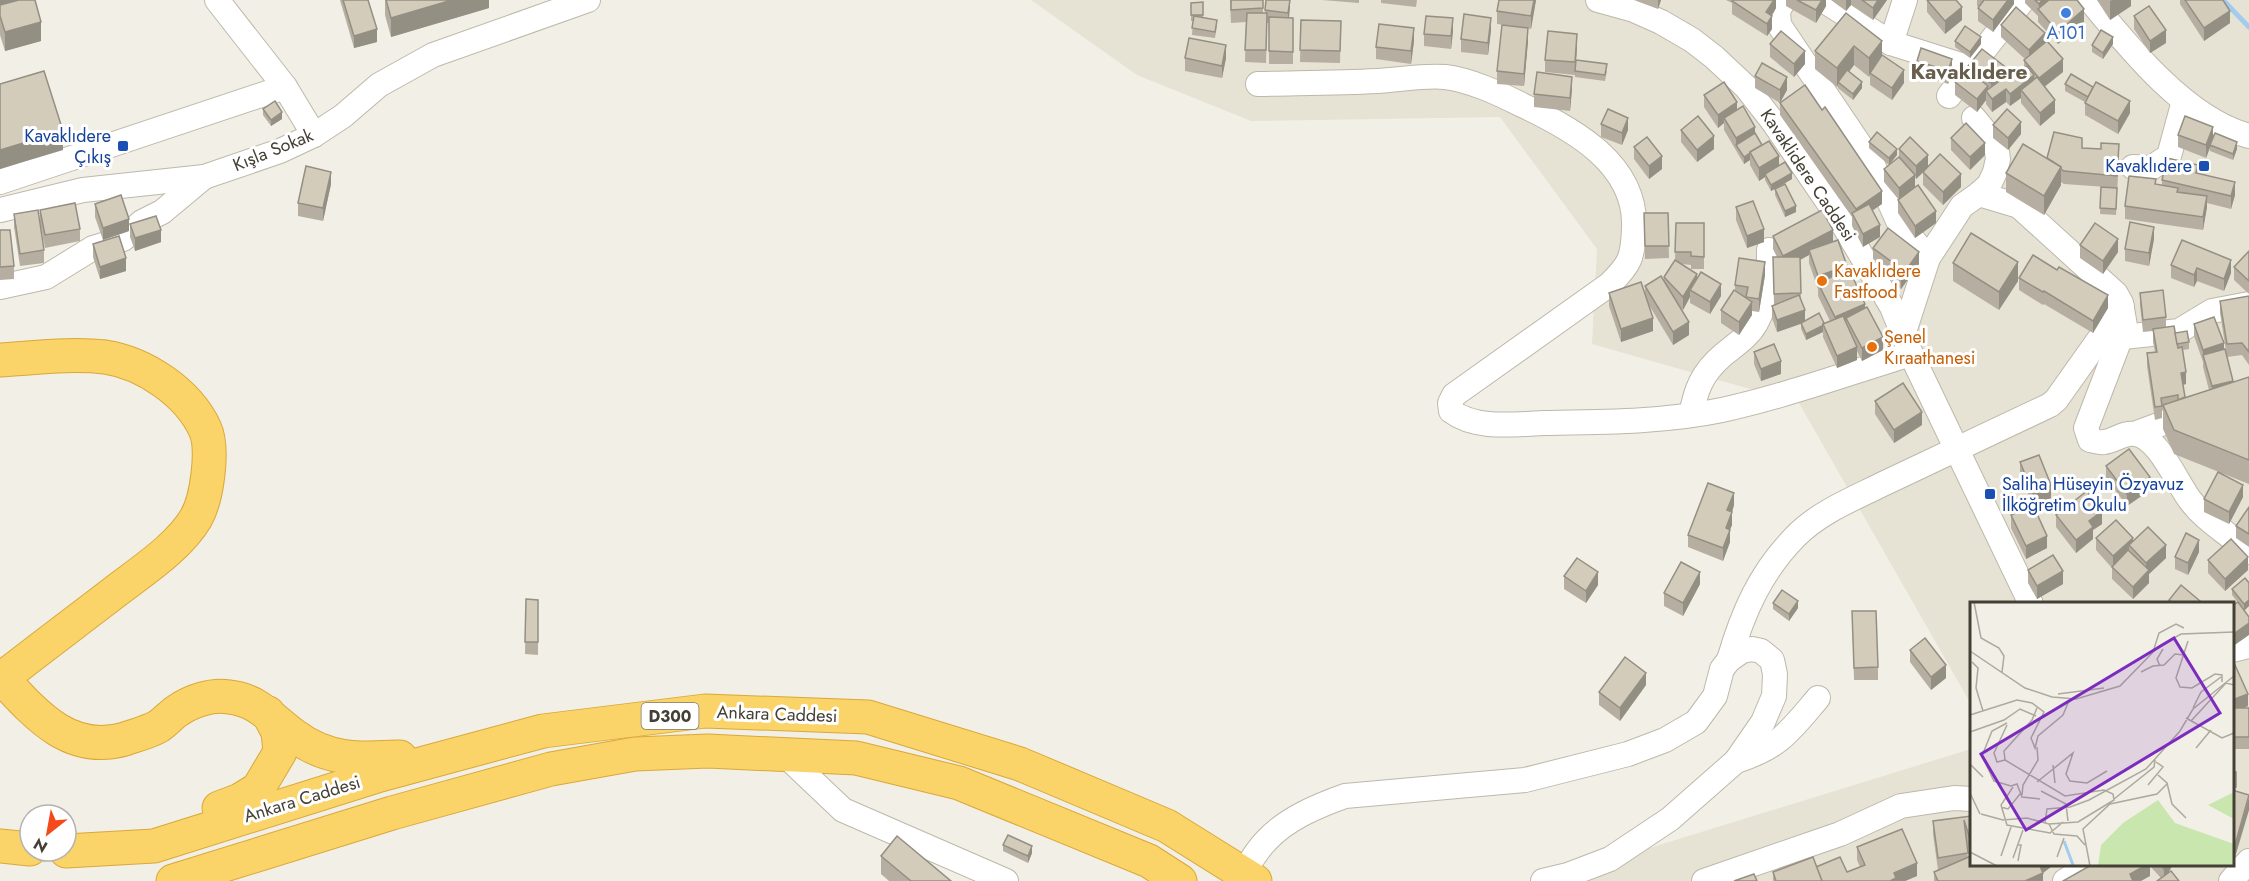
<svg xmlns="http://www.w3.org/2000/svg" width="2249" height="881" viewBox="0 0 2249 881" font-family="Jost,sans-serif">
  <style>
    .residential { fill: #e6e2d4 }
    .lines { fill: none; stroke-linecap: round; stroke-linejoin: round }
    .stream { stroke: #a3cbee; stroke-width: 5 }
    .minor-casing { stroke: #beb8a9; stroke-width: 26 }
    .highway-casing { stroke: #d9a839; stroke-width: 35 }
    .minor { stroke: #fff; stroke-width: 24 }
    .highway { stroke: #fad369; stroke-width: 33 }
    .wall { fill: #b6afa1; fill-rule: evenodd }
    .shaded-wall { fill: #948f83 }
    .building { fill: #d4ccbb; stroke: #948f83; stroke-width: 1.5 }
    .shop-dot { fill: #3f7fe0; stroke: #fff; stroke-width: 2 }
    .transit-dot { fill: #1a4fb4; stroke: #fff; stroke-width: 2 }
    .food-dot { fill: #e8710a; stroke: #fff; stroke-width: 2 }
    .labels { text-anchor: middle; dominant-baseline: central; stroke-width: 6; stroke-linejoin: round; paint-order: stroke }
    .shield { fill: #fff; stroke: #7d7972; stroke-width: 1.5 }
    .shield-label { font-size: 16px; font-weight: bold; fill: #454035 }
    .shop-label { font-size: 18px; fill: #366cbe; stroke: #fff }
    .transit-label { font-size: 18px; fill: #164399; stroke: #fff; text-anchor: end }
    .street-label { font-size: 18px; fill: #454035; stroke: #fff }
    .food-label { font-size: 18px; fill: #c56008; stroke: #fff; text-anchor: start }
    .quarter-label { font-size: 21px; font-weight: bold; fill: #675e4d; stroke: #fff }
    .inset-river { fill: none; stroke: #a3cbee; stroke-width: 3 }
    .inset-road { fill: none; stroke: #ada99f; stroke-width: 1.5 }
    .view { fill: #7b2cbf; fill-opacity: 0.15; stroke: #7b2cbf; stroke-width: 3 }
    .inset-edge { fill: none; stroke: #454035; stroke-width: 3 }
  </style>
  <rect width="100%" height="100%" fill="#f2efe6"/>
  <path class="residential" d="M 1031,0 L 2249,0 L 2249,881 L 1533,881 L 1575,871 L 1971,749 L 1972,864 L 2232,864 L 2232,604 L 1972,604 L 1971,704 L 1799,403 L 1592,344 L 1597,249 L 1500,117 L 1251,121 L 1137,75 Z"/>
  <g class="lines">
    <path class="stream" d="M 2223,0 L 2249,27"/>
    <g class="minor-casing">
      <g id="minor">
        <path d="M 217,0 L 285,87 L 314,135"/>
        <path d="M 1598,0 L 1634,10 L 1661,22 L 1692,40 L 1714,57 L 1746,87 L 1774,123 L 1841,221 L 1892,307 L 1911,354 L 2031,604"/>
        <path d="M 1784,0 L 1778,11 L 1779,25 L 1872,163 L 1899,223 L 1928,258"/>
        <path d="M 1823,0 L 1891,43 L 1970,68 L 2023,0"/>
        <path d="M 2090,0 C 2129,48 2187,120 2249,136"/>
        <path d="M 1891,43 L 1905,0"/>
        <path d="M 1258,84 C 1298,83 1337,83 1377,81 C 1399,80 1423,75 1445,77 C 1471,80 1500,94 1522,105 C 1573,129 1637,164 1634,228 C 1633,258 1630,264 1610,284 L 1454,395 L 1450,403 L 1451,411 C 1476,430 1515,424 1545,423 C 1604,422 1664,422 1722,410 C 1786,396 1848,373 1911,354"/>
        <path d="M 1949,96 L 1970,68"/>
        <path d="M 2133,167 L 2151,168 L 2169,156 L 2184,101"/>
        <path d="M 0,182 L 285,87"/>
        <path d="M 1979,194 L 2019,206 L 2116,294 L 2121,303 L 2125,326 L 2086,428 L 2090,440 C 2094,441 2100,443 2104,442 C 2115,441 2123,432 2135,434 C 2158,436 2177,483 2190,500 C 2206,522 2230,534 2249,552"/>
        <path d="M 0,210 L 83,190 L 204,177 L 280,151 L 314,135 L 343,116 L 379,85 L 433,55 L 588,0"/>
        <path d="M 0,287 L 46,277 L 93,248 L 123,239 L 142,222 L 162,212 L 204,177"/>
        <path d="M 1903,335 L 1928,258 L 1962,206 L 1979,194 L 1989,185 L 1995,172 L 1998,159 L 1996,145 L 1974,118"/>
        <path d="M 2123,337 L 2179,331 L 2212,311 L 2249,304"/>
        <path d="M 1691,415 C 1696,389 1702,373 1723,355 C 1735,345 1748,337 1756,323 C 1769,300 1769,275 1769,250"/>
        <path d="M 2137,433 L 2188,414 L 2249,396"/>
        <path d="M 2232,650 L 2249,646"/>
        <path d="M 1729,660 C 1743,612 1760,573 1795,537 C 1819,512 1855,498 1885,483 C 1940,457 1995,431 2050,405 L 2056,400 L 2122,307"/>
        <path d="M 785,755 L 843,810 L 1006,881"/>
        <path d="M 1736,761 C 1780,747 1790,731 1818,698"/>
        <path d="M 1244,872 C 1250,862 1257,850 1266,841 C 1286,819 1317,806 1345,796 L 1525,780 L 1628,754 L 1665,740 L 1696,722 L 1715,696 L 1722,669 L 1729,660 L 1742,651 L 1752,649 L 1761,651 L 1772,660 L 1775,674 L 1774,696 L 1763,722 L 1736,761 L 1670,819 L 1610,859 L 1568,875 L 1543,881"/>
        <path d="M 1704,881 L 1840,834 L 1901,806 L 1954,798 L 1972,799"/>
        <path d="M 2065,881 L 2092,864"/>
        <path d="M 2231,881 L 2249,861"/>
      </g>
    </g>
    <g class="highway-casing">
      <g id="highway">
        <path d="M 0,360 C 34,358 71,353 105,357 C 144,363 188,392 205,429 C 214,449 207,499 196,518 C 179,547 142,571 116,591 C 77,621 38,650 0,680"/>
        <path d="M 2,678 C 36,715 70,755 125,739 C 136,735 149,732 159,726 C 166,721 171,715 177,711 C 191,701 212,694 229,697 C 259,700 272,720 295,736 C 328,761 360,759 400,757"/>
        <path d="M 219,808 L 240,800 L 258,789 L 280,752 L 278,732 L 268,713"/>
        <path d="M 0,846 L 30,849"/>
        <path d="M 66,851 L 154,846 L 380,775 L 543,731 L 705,711 L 868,717 L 1020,764 L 1167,826 L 1255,881"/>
        <path d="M 173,881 L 392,813 L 551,769 L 635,754 L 708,751 L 856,758 L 959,783 L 1149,861 L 1180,881"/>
      </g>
    </g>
    <use href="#minor" class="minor"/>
    <use href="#highway" class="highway"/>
  </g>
  <g class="wall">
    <path d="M 0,0 L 41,41 L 5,51 L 0,35 Z"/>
    <path d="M 340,0 L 368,0 L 377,42 L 354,48 Z"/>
    <path d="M 385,0 L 489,0 L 489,8 L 391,37 L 385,15 Z"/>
    <path d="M 1230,0 L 1263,0 L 1263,13 L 1265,13 L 1265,10 L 1290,0 L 1289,18 L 1293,18 L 1293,64 L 1269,64 L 1269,23 L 1267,23 L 1266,63 L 1245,62 L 1246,22 L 1231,23 Z"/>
    <path d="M 1322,0 L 1359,0 L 1359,3 Z"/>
    <path d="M 1381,0 L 1417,0 L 1416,7 L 1381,3 Z"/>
    <path d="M 1536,0 L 1531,29 L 1528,28 L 1528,41 L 1524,86 L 1497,84 L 1497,71 L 1520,27 L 1497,24 L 1497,11 Z"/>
    <path d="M 1634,0 L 1661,0 L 1658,9 Z"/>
    <path d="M 1726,0 L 1776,0 L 1776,8 L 1772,16 L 1772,29 L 1767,36 L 1732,14 L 1732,3 Z"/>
    <path d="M 1786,0 L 1826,0 L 1826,6 L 1816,23 L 1786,6 Z"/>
    <path d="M 1831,0 L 1887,0 L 1873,20 L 1851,5 L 1846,11 Z"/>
    <path d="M 1927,0 L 1962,20 L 1945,34 L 1927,12 Z"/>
    <path d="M 1977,0 L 2014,0 L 2014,4 L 1993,32 L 1978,21 L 1978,8 L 1979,7 L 1977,6 Z"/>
    <path d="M 2025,0 L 2077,0 L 2084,22 L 2058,44 L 2038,22 L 2038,16 L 2025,3 Z"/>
    <path d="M 2097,0 L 2131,0 L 2131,6 L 2110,20 Z"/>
    <path d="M 2180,0 L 2223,0 L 2230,23 L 2204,41 L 2180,4 Z"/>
    <path d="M 1203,2 L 1203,18 L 1217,26 L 1215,38 L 1192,35 L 1193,21 L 1191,21 L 1191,3 Z"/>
    <path d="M 1846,13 L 1904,83 L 1892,100 L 1870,85 L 1870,75 L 1869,77 L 1854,65 L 1849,72 L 1862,88 L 1853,100 L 1838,88 L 1838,85 L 1837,87 L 1815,69 L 1815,51 Z"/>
    <path d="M 2134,16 L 2166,43 L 2150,53 L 2134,29 Z"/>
    <path d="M 1301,20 L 1341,21 L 1340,63 L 1300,62 Z"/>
    <path d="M 2001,25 L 2045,43 L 2063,72 L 2044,87 L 2055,113 L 2040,126 L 2021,103 L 2021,98 L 2010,106 L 2006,102 L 1992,112 L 1986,104 L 1986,100 L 1977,112 L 1955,95 L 1955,82 L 1968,71 L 1968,66 L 2004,78 L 2008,81 L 2024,69 L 2024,60 L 2025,59 L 2001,37 Z"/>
    <path d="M 1491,30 L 1488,55 L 1461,52 L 1461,39 Z"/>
    <path d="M 1453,31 L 1451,49 L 1424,46 L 1424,34 Z"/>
    <path d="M 1414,41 L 1411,64 L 1376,59 L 1376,47 Z"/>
    <path d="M 1955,41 L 1981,44 L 1970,58 L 1955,47 Z"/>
    <path d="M 1770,44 L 1805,64 L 1794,77 L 1770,57 Z"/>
    <path d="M 2113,44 L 2103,59 L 2092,52 L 2092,45 Z"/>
    <path d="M 1577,47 L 1575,75 L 1545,72 L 1545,60 Z"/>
    <path d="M 1185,58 L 1226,58 L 1222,78 L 1185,71 Z"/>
    <path d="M 1917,61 L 1952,71 L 1948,84 L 1917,73 Z"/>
    <path d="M 1575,71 L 1607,71 L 1605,81 L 1575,77 Z"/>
    <path d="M 1755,76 L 1787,90 L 1780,102 L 1882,204 L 1872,210 L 1863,247 L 1852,226 L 1852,217 L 1780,115 L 1780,103 L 1755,88 Z"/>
    <path d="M 2065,84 L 2093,87 L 2130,113 L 2118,134 L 2085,115 L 2085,102 L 2065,91 Z"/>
    <path d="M 1572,89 L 1570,111 L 1534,107 L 1534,94 Z"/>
    <path d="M 1704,95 L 1737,110 L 1755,133 L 1762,145 L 1779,165 L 1792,179 L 1780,186 L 1796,212 L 1785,217 L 1775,195 L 1775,189 L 1771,191 L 1765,180 L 1765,177 L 1759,181 L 1750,165 L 1750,160 L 1744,164 L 1724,130 L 1724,123 L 1718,128 L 1704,107 Z"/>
    <path d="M 263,109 L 282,119 L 271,126 L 263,115 Z"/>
    <path d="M 1601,124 L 1628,130 L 1622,145 L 1601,137 Z"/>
    <path d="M 1993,125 L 2021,134 L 2008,150 L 1993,138 Z"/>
    <path d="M 1681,130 L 1714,149 L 1697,162 L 1681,142 Z"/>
    <path d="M 2178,135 L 2213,139 L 2237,149 L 2233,160 L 2210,151 L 2210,146 L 2206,158 L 2178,147 Z"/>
    <path d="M 1951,138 L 1985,155 L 1970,170 L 1951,150 Z"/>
    <path d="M 1869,142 L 1897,155 L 1889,165 L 1869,148 Z"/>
    <path d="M 1634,147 L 1662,169 L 1649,179 L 1634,159 Z"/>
    <path d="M 2082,148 L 2119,156 L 2116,215 L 2100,214 L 2101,187 L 2107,187 L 2064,184 L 2061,182 L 2061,185 L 2044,215 L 2006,192 L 2006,173 L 2047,158 Z"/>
    <path d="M 1899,149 L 1961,187 L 1943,205 L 1923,185 L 1923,173 L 1916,179 L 1915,177 L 1915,187 L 1908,193 L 1936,223 L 1915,238 L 1898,213 L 1898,200 L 1899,200 L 1884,182 L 1884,169 L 1899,157 Z"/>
    <path d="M 2198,173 L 2235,195 L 2231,209 L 2207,203 L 2203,230 L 2125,219 L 2125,206 L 2156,184 L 2162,185 L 2162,180 Z"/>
    <path d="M 331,184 L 323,221 L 298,216 L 298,203 Z"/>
    <path d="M 95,204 L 129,231 L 103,240 L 95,217 Z"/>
    <path d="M 1736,207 L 1764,242 L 1747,248 L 1736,220 Z"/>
    <path d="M 40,210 L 80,229 L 80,241 L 45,248 L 40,222 Z"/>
    <path d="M 1644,213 L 1668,213 L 1669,258 L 1645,259 Z"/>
    <path d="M 14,214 L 44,250 L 44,263 L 20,266 L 14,227 Z"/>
    <path d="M 1676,223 L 1704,223 L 1704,269 L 1691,269 L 1691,265 L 1682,264 L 1697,278 L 1721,296 L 1710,314 L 1690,303 L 1690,297 L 1683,310 L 1678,305 L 1689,335 L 1673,345 L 1649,305 L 1653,331 L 1621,342 L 1609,306 L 1609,293 L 1645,294 L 1645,286 L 1664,281 L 1664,277 L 1675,260 Z"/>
    <path d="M 130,224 L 161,242 L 135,251 L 130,237 Z"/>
    <path d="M 0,230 L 14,266 L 14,279 L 0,280 Z"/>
    <path d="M 1773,236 L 1833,242 L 1865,308 L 1883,350 L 1862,361 L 1857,351 L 1857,360 L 1837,368 L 1823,337 L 1823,332 L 1806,340 L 1801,329 L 1801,324 L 1777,332 L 1772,318 L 1772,306 L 1774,305 L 1773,257 L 1777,257 L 1773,249 ZM 1809,255 L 1809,263 L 1818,289 L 1818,296 L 1830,321 L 1824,323 L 1805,321 L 1801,299 L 1800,260 Z"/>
    <path d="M 2154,239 L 2149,266 L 2125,261 L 2125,249 Z"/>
    <path d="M 2182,240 L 2231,273 L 2224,291 L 2197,281 L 2194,287 L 2171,278 L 2171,265 Z"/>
    <path d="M 93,244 L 126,271 L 100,279 L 93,257 Z"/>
    <path d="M 2080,245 L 2118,252 L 2103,274 L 2080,258 Z"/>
    <path d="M 1873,248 L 1919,264 L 1901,289 L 1892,283 L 1892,276 L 1873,261 Z"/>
    <path d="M 2249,251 L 2249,294 L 2234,280 L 2234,267 Z"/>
    <path d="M 1953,263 L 2018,281 L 1999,310 L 1953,281 Z"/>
    <path d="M 1765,275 L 1759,312 L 1752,311 L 1752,315 L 1739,335 L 1721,323 L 1721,310 L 1735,290 L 1735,285 Z"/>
    <path d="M 2019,278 L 2108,308 L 2093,333 L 2044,304 L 2043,305 L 2019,290 Z"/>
    <path d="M 2140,293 L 2166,317 L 2166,327 L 2189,342 L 2189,349 L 2183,350 L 2186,384 L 2183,385 L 2185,397 L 2209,390 L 2203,367 L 2203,362 L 2194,336 L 2194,324 L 2224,349 L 2233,382 L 2249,377 L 2249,484 L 2174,454 L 2163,429 L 2163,410 L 2162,410 L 2162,418 L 2155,420 L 2147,366 L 2147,353 L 2155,352 L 2153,342 L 2153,331 L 2143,332 L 2140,305 Z"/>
    <path d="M 2249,299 L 2249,365 L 2242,355 L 2227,357 L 2220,313 L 2220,301 Z"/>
    <path d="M 1754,352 L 1781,374 L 1761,381 L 1754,364 Z"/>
    <path d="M 1875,401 L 1922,425 L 1894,443 L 1875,414 Z"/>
    <path d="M 2020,462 L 2051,498 L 2033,505 L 2020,475 Z"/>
    <path d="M 2106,466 L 2150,490 L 2127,506 L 2106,478 Z"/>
    <path d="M 2243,497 L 2229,524 L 2204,512 L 2204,499 Z"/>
    <path d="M 1734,505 L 1732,512 L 1732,525 L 1730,529 L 1730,542 L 1723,561 L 1688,547 L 1688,535 Z"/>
    <path d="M 2249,507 L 2249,547 L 2236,538 L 2236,526 Z"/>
    <path d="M 2011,515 L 2047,548 L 2026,559 L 2011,528 Z"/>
    <path d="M 2056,515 L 2102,524 L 2093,530 L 2093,539 L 2076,553 L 2056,527 Z"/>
    <path d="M 2096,538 L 2133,542 L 2166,558 L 2149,574 L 2149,583 L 2133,599 L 2112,579 L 2112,568 L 2096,550 Z"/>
    <path d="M 2199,552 L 2188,575 L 2175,569 L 2175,557 Z"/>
    <path d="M 2208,560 L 2248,570 L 2225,591 L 2208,573 Z"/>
    <path d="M 2028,570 L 2063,584 L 2037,599 L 2028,583 Z"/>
    <path d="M 1564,576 L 1598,585 L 1586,603 L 1564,589 Z"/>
    <path d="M 2249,583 L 2249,606 L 2244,610 L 2232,595 L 2232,589 Z"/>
    <path d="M 1700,584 L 1683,616 L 1664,606 L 1664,593 Z"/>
    <path d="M 526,599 L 538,600 L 538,655 L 525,654 Z"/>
    <path d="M 1773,603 L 1798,608 L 1789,621 L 1773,609 Z"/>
    <path d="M 1852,611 L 1878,667 L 1878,680 L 1854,680 Z"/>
    <path d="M 1910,650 L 1946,678 L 1931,690 L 1910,662 Z"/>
    <path d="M 2232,666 L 2248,706 L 2244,708 L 2249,708 L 2249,749 L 2232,749 Z"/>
    <path d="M 1646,685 L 1620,721 L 1599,705 L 1599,692 Z"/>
    <path d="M 2232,772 L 2236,772 L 2233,864 L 2232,864 Z"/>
    <path d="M 1971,816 L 1971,855 L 1966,840 L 1968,858 L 2043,873 L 2043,881 L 1934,881 L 1934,872 L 1938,870 L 1933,834 L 1933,821 Z"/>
    <path d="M 1003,845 L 1032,853 L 1028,863 L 1003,851 Z"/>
    <path d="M 1857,847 L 1917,876 L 1905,881 L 1773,881 L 1773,872 L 1816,867 L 1847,872 L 1860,867 L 1857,860 Z"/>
    <path d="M 881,856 L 951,881 L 889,881 L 881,874 Z"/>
    <path d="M 2093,864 L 2173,864 L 2168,873 L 2161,878 L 2150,866 L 2150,876 Z"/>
  </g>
  <g class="shaded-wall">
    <path d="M 0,0 L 18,0 L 0,6 Z"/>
    <path d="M 452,0 L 489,0 L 489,8 L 391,37 L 391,18 Z"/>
    <path d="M 1290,0 L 1290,8 L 1288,25 L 1288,13 Z"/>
    <path d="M 1534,0 L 1536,0 L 1531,29 L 1531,16 Z"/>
    <path d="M 1658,0 L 1661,0 L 1658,9 Z"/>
    <path d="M 1774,0 L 1776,0 L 1776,8 L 1767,23 L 1766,12 Z"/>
    <path d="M 1822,0 L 1826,0 L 1826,6 L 1816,23 L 1816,10 Z"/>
    <path d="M 1846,0 L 1851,0 L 1851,5 L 1846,11 Z"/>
    <path d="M 1878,0 L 1887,0 L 1873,20 L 1873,8 Z"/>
    <path d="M 2008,0 L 2014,0 L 2014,4 L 1993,32 L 1993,20 Z"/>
    <path d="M 2042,0 L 2054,0 L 2039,9 L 2039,4 Z"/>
    <path d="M 2112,0 L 2131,0 L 2131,6 L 2110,20 L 2110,1 Z"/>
    <path d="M 1962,7 L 1962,20 L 1945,34 L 1945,21 Z"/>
    <path d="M 2084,9 L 2084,22 L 2058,44 L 2058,32 Z"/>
    <path d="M 2230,11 L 2230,23 L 2204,41 L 2204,28 Z"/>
    <path d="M 1772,16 L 1772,29 L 1767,36 L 1767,24 Z"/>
    <path d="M 1453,18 L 1453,31 L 1451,49 L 1451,36 Z"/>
    <path d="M 1491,18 L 1491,30 L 1488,55 L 1488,43 Z"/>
    <path d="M 41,22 L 41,41 L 5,51 L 5,32 Z"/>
    <path d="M 1414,28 L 1414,41 L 1411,64 L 1411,51 Z"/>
    <path d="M 1528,28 L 1528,41 L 1524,86 L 1524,74 Z"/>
    <path d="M 377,29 L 377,42 L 354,48 L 354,36 Z"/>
    <path d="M 2166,30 L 2166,43 L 2150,53 L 2150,41 Z"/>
    <path d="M 2045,33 L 2045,45 L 2029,62 L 2029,50 Z"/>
    <path d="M 1577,34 L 1577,47 L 1575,75 L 1575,62 Z"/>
    <path d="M 1981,37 L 1981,44 L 1970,58 L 1970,52 Z"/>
    <path d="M 2113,37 L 2113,44 L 2103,59 L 2103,53 Z"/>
    <path d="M 1882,41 L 1882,60 L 1870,73 L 1869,77 L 1869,58 Z"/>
    <path d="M 1226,45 L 1226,58 L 1222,78 L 1222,66 Z"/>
    <path d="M 1854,46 L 1854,65 L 1840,83 L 1838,82 L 1838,85 L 1837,87 L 1837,68 Z"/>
    <path d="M 1805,51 L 1805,64 L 1794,77 L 1794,64 Z"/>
    <path d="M 1952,59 L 1952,71 L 1948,84 L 1948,71 Z"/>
    <path d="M 2063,59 L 2063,72 L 2039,91 L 2039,78 Z"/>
    <path d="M 2004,66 L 2004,79 L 1991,96 L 1991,83 Z"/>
    <path d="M 1904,70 L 1904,83 L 1892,100 L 1892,88 Z"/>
    <path d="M 2034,75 L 2034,88 L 2021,90 L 2021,98 L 2010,106 L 2010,94 Z"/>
    <path d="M 1572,77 L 1572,89 L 1570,111 L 1570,98 Z"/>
    <path d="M 1787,77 L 1787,90 L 1780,103 L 1780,90 Z"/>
    <path d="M 1862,82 L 1862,88 L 1853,100 L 1853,94 Z"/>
    <path d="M 1988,86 L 1988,93 L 1986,91 L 1986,100 L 1977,112 L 1977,99 Z"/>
    <path d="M 2006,89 L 2006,102 L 1992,112 L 1992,99 Z"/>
    <path d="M 2055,100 L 2055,113 L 2040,126 L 2040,113 Z"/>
    <path d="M 2130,101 L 2130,113 L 2118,134 L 2118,121 Z"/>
    <path d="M 1737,102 L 1737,115 L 1724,118 L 1724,123 L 1718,128 L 1718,115 Z"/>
    <path d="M 282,112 L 282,119 L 271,126 L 271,120 Z"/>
    <path d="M 1628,118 L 1628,130 L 1622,145 L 1622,133 Z"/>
    <path d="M 2021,122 L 2021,134 L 2008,150 L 2008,138 Z"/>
    <path d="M 1755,127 L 1755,140 L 1736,145 L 1736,138 Z"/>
    <path d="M 2213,127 L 2213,140 L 2206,158 L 2206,145 Z"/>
    <path d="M 63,131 L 63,150 L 0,169 L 0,150 Z"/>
    <path d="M 1714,136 L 1714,149 L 1697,162 L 1697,150 Z"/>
    <path d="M 2237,142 L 2237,149 L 2233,160 L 2233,154 Z"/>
    <path d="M 1985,143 L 1985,155 L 1970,170 L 1970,157 Z"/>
    <path d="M 1897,149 L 1897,155 L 1889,165 L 1889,158 Z"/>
    <path d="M 1750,154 L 1750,160 L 1744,164 L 1744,157 Z"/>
    <path d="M 1928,155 L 1928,167 L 1916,179 L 1916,166 Z"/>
    <path d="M 1662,156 L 1662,169 L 1649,179 L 1649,166 Z"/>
    <path d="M 1779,156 L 1779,169 L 1765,174 L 1765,177 L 1759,181 L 1759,168 Z"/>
    <path d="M 2061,167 L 2061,185 L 2044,215 L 2044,196 Z"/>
    <path d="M 331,172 L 331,184 L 323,221 L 323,208 Z"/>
    <path d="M 1792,173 L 1792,179 L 1771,191 L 1771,185 Z"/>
    <path d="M 1961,174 L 1961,187 L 1943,205 L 1943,192 Z"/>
    <path d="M 1915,175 L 1915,187 L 1899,200 L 1899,188 Z"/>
    <path d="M 2235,182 L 2235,195 L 2231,209 L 2231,196 Z"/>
    <path d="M 1882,191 L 1882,204 L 1856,222 L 1856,209 Z"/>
    <path d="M 2207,196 L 2207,208 L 2203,230 L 2203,217 Z"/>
    <path d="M 1796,206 L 1796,212 L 1785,217 L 1785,211 Z"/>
    <path d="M 1936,211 L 1936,223 L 1915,238 L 1915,226 Z"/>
    <path d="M 129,219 L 129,231 L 103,240 L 103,228 Z"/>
    <path d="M 1880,225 L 1880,237 L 1863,247 L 1863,234 Z"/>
    <path d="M 2154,227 L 2154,239 L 2149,266 L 2149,253 Z"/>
    <path d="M 1764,229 L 1764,242 L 1747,248 L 1747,236 Z"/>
    <path d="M 161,230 L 161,242 L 135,251 L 135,238 Z"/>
    <path d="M 1833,230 L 1833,243 L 1809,250 L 1809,255 L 1783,269 L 1783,256 Z"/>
    <path d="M 2118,239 L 2118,252 L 2103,274 L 2103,261 Z"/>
    <path d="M 1919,252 L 1919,264 L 1901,289 L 1901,277 Z"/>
    <path d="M 126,258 L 126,271 L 100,279 L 100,267 Z"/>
    <path d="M 2231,260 L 2231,273 L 2224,291 L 2224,279 Z"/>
    <path d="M 1765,262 L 1765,275 L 1759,312 L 1759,299 Z"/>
    <path d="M 2018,262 L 2018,281 L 1999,310 L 1999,292 Z"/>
    <path d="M 1847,266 L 1847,279 L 1818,283 L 1818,289 L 1818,276 Z"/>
    <path d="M 2197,268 L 2197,281 L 2194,287 L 2194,275 Z"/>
    <path d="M 1697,274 L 1697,286 L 1690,290 L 1690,297 L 1683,310 L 1683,297 Z"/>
    <path d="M 1721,284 L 1721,296 L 1710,314 L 1710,302 Z"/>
    <path d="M 2108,295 L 2108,308 L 2093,333 L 2093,321 Z"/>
    <path d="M 1752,302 L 1752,315 L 1739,335 L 1739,322 Z"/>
    <path d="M 1865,304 L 1865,316 L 1846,318 L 1846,325 L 1835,330 L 1835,317 Z"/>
    <path d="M 1805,310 L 1805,322 L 1777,332 L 1777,320 Z"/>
    <path d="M 1653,318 L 1653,331 L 1621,342 L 1621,329 Z"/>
    <path d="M 1689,322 L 1689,335 L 1673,345 L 1673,332 Z"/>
    <path d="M 1823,325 L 1823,332 L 1806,340 L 1806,334 Z"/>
    <path d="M 1883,337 L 1883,350 L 1862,361 L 1862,348 Z"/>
    <path d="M 2224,343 L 2224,356 L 2203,355 L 2203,350 Z"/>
    <path d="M 1857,347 L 1857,360 L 1837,368 L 1837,356 Z"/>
    <path d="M 1781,361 L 1781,374 L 1761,381 L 1761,369 Z"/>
    <path d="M 2186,372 L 2186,384 L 2181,385 L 2181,373 Z"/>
    <path d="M 2233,381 L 2233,393 L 2212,399 L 2212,386 Z"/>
    <path d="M 1922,412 L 1922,425 L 1894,443 L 1894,430 Z"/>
    <path d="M 2150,477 L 2150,490 L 2127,506 L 2127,494 Z"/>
    <path d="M 2051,485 L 2051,498 L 2033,505 L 2033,493 Z"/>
    <path d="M 2243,485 L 2243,497 L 2229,524 L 2229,512 Z"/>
    <path d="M 1734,493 L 1734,505 L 1732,512 L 1732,525 L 1726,540 L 1727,510 Z"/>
    <path d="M 2102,511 L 2102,524 L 2093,530 L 2093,539 L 2076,553 L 2076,540 L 2089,521 Z"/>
    <path d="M 1730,530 L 1730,542 L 1723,561 L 1723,548 Z"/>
    <path d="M 2047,536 L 2047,548 L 2026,559 L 2026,546 Z"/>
    <path d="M 2133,538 L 2133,549 L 2129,545 L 2129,554 L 2113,569 L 2113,556 Z"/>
    <path d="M 2199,540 L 2199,552 L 2188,575 L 2188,563 Z"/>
    <path d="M 2166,545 L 2166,558 L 2149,574 L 2149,583 L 2133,599 L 2133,587 L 2146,572 L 2146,563 Z"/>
    <path d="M 2248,557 L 2248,570 L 2225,591 L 2225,579 Z"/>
    <path d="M 2063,571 L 2063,584 L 2037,599 L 2037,586 Z"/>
    <path d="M 1598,572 L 1598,585 L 1586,603 L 1586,591 Z"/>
    <path d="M 1700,572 L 1700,584 L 1683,616 L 1683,603 Z"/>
    <path d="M 2249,600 L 2249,606 L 2244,611 L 2244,604 Z"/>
    <path d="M 1798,601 L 1798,608 L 1789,621 L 1789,614 Z"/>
    <path d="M 2249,623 L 2249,635 L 2232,647 L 2232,635 Z"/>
    <path d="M 1946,665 L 1946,678 L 1931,690 L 1931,677 Z"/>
    <path d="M 1646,673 L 1646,685 L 1620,721 L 1620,708 Z"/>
    <path d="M 2248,694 L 2248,706 L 2232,713 L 2232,700 Z"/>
    <path d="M 2249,797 L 2249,810 L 2233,864 L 2233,852 Z"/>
    <path d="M 1032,846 L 1032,853 L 1028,863 L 1028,856 Z"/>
    <path d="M 1917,863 L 1917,876 L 1905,881 L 1890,881 L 1894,873 Z"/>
    <path d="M 2039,864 L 2055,864 L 2043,873 L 2043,881 L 2025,881 Z"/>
    <path d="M 2148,864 L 2150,864 L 2150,876 L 2141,881 L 2130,881 L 2130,874 Z"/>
    <path d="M 2166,864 L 2173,864 L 2164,881 L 2164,869 Z"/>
  </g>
  <g class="building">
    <path d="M 19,0 L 35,0 L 41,22 L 5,32 L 0,16 L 0,5 Z"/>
    <path d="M 343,0 L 368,0 L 377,29 L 354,36 Z"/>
    <path d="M 386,0 L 452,0 L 391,18 Z"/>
    <path d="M 1231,0 L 1263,0 L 1263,8 L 1231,10 Z"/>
    <path d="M 1266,0 L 1290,0 L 1288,13 L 1265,10 Z"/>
    <path d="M 1499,0 L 1534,0 L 1531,16 L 1497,11 Z"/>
    <path d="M 1733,0 L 1774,0 L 1766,12 L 1772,16 L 1767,24 L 1732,1 Z"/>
    <path d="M 1797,0 L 1822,0 L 1816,10 Z"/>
    <path d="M 1862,0 L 1878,0 L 1873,8 Z"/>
    <path d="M 1927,0 L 1956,0 L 1962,7 L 1945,21 Z"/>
    <path d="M 1984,0 L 2008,0 L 1993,20 L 1978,8 Z"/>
    <path d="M 2035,0 L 2042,0 L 2039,4 Z"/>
    <path d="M 2049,0 L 2077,0 L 2084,9 L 2058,32 L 2038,9 Z"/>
    <path d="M 2185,0 L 2223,0 L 2230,11 L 2204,28 Z"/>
    <path d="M 1203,2 L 1203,15 L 1191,15 L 1191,3 Z"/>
    <path d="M 2149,6 L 2166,30 L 2150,41 L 2134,16 Z"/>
    <path d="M 2016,7 L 2045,33 L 2029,50 L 2001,25 Z"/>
    <path d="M 1247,13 L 1267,13 L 1266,50 L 1245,50 Z"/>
    <path d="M 1846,13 L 1882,41 L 1869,58 L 1854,46 L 1837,68 L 1815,51 Z"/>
    <path d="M 1464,14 L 1491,18 L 1488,43 L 1461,39 Z"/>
    <path d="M 1194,16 L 1217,20 L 1215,32 L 1192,28 Z"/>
    <path d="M 1426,16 L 1453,18 L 1451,36 L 1424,34 Z"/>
    <path d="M 1269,17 L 1293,18 L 1293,52 L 1269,51 Z"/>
    <path d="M 1301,20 L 1341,21 L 1340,51 L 1300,50 Z"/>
    <path d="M 1379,24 L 1414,28 L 1411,51 L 1376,47 Z"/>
    <path d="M 1502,25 L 1528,28 L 1524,74 L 1497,71 Z"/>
    <path d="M 1965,26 L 1981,37 L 1970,52 L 1955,41 Z"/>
    <path d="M 2101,30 L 2113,37 L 2103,53 L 2092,45 Z"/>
    <path d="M 1548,31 L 1577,34 L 1575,62 L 1545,60 Z"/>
    <path d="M 1781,31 L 1805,51 L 1794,64 L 1770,44 Z"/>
    <path d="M 1189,38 L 1226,45 L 1222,66 L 1185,58 Z"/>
    <path d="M 2047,41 L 2063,59 L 2039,78 L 2024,60 Z"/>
    <path d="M 1921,48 L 1952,59 L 1948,71 L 1917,61 Z"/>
    <path d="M 1982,49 L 2004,66 L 1991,83 L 1968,66 Z"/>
    <path d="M 1882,55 L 1904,70 L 1892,88 L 1870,73 Z"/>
    <path d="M 1576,60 L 1607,64 L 1605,75 L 1575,71 Z"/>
    <path d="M 1762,63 L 1787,77 L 1780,90 L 1755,76 Z"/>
    <path d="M 2027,66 L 2034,75 L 2010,94 L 2006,89 L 1992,99 L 1986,91 L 2005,77 L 2008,81 Z"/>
    <path d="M 1966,69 L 1988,86 L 1977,99 L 1955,82 Z"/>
    <path d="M 1847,70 L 1862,82 L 1853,94 L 1838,82 Z"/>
    <path d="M 44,71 L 63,131 L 0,150 L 0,84 Z"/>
    <path d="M 1537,72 L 1572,77 L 1570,98 L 1534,94 Z"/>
    <path d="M 2071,74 L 2093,87 L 2088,97 L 2065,84 Z"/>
    <path d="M 2037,77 L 2055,100 L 2040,113 L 2021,90 Z"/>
    <path d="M 1724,82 L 1737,102 L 1718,115 L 1704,95 Z"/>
    <path d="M 2096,82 L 2130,101 L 2118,121 L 2085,103 Z"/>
    <path d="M 1805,85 L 1822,110 L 1825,107 L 1882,191 L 1856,209 L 1780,103 Z"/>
    <path d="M 275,101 L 282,112 L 271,120 L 263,109 Z"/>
    <path d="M 1743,106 L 1755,127 L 1736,138 L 1724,118 Z"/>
    <path d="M 1608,109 L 1628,118 L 1622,133 L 1601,124 Z"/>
    <path d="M 2007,109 L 2021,122 L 2008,138 L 1993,125 Z"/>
    <path d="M 1698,116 L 1714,136 L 1697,150 L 1681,130 Z"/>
    <path d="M 2185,116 L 2213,127 L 2206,145 L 2178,135 Z"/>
    <path d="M 1966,123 L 1985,143 L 1970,157 L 1951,138 Z"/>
    <path d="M 1877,132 L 1897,149 L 1889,158 L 1869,142 Z"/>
    <path d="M 2054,132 L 2082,138 L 2082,148 L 2101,149 L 2101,143 L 2119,144 L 2117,176 L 2064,171 L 2061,169 L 2061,167 L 2047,158 Z"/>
    <path d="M 1755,133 L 1762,145 L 1750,152 L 1750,153 L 1744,157 L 1736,145 Z"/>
    <path d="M 2215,133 L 2237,142 L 2233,154 L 2210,145 Z"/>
    <path d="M 1647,137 L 1662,156 L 1649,166 L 1634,147 Z"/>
    <path d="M 1910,137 L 1928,155 L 1916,166 L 1899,149 Z"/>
    <path d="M 1769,141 L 1779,156 L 1759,168 L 1750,152 Z"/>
    <path d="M 2023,144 L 2061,167 L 2044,196 L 2006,173 Z"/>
    <path d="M 1940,154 L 1961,174 L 1943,192 L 1923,172 Z"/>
    <path d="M 1899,157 L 1915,175 L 1899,188 L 1884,169 Z"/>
    <path d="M 2167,158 L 2198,165 L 2196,173 L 2235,182 L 2231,196 L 2162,180 Z"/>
    <path d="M 1785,162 L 1792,173 L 1771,185 L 1765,174 Z"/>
    <path d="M 306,166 L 331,172 L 323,208 L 298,203 Z"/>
    <path d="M 2129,176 L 2156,179 L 2155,184 L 2178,188 L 2177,192 L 2207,196 L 2203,217 L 2125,206 Z"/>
    <path d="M 1785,184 L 1796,206 L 1785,211 L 1775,189 Z"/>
    <path d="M 1918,185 L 1936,211 L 1915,226 L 1898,200 Z"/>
    <path d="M 2101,187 L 2117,188 L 2116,209 L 2100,208 Z"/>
    <path d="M 121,195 L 129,219 L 103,228 L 95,204 Z"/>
    <path d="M 1753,201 L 1764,229 L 1747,236 L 1736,207 Z"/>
    <path d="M 75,203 L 80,229 L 45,235 L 40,210 Z"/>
    <path d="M 1869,204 L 1880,225 L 1863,234 L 1852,213 Z"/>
    <path d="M 38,210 L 44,250 L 20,254 L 14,214 Z"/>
    <path d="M 1822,210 L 1833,230 L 1783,256 L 1773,236 Z"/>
    <path d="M 1644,213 L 1668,213 L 1669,246 L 1645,246 Z"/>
    <path d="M 156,216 L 161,230 L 135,238 L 130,224 Z"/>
    <path d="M 2130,222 L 2154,227 L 2149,253 L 2125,249 Z"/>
    <path d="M 1676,223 L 1704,223 L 1704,257 L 1691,256 L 1691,252 L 1675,252 Z"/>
    <path d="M 2095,223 L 2118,239 L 2103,261 L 2080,245 Z"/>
    <path d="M 1888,228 L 1919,252 L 1901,277 L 1892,270 L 1896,265 L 1873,248 Z"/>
    <path d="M 0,230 L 10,230 L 14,266 L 0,267 Z"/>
    <path d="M 1971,233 L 2018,262 L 1999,292 L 1953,263 Z"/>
    <path d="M 119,236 L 126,258 L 100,267 L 93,244 Z"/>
    <path d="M 1838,240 L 1847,266 L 1818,276 L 1809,250 Z"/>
    <path d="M 2182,240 L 2231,260 L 2224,279 L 2197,268 L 2194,275 L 2171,265 Z"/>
    <path d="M 2249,251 L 2249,281 L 2234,267 Z"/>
    <path d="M 2033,255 L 2057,270 L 2059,267 L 2108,295 L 2093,321 L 2044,291 L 2043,292 L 2019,278 Z"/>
    <path d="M 1773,257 L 1800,257 L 1801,293 L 1774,294 Z"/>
    <path d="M 1739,258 L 1765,262 L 1759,299 L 1746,297 L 1748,287 L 1735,285 Z"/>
    <path d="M 1675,260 L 1697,274 L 1683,297 L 1664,277 Z"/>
    <path d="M 1849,269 L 1865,304 L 1835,317 L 1818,283 Z"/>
    <path d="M 1701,272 L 1721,284 L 1710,302 L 1690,290 Z"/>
    <path d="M 1661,276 L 1689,322 L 1673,332 L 1645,286 Z"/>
    <path d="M 1641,282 L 1653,318 L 1621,329 L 1609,293 Z"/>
    <path d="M 1734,290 L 1752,302 L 1739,322 L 1721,310 Z"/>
    <path d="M 2163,290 L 2166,317 L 2143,320 L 2140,293 Z"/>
    <path d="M 1799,295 L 1805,310 L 1777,320 L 1772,306 Z"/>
    <path d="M 2249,296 L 2249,352 L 2242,343 L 2227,344 L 2220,301 Z"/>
    <path d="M 1867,307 L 1883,337 L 1862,348 L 1846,318 Z"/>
    <path d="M 1819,313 L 1824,323 L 1823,324 L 1824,325 L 1806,334 L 1801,323 Z"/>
    <path d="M 1843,316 L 1857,347 L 1837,356 L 1823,324 Z"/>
    <path d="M 2214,317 L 2224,343 L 2203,350 L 2194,324 Z"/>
    <path d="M 2174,326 L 2178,348 L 2182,347 L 2186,372 L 2181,373 L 2185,397 L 2178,400 L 2178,395 L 2161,398 L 2162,406 L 2155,407 L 2147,353 L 2157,352 L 2153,329 Z"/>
    <path d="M 2187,331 L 2189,342 L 2177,344 L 2175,333 Z"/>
    <path d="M 1774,344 L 1781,361 L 1761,369 L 1754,352 Z"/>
    <path d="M 2225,349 L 2233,381 L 2212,386 L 2203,355 Z"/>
    <path d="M 2249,377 L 2249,460 L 2174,430 L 2163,405 Z"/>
    <path d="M 1903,383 L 1922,412 L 1894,430 L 1875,401 Z"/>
    <path d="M 2129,449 L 2150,477 L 2127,494 L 2106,466 Z"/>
    <path d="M 2039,455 L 2051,485 L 2033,493 L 2020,462 Z"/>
    <path d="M 2218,472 L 2243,485 L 2229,512 L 2204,499 Z"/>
    <path d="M 1708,483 L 1734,493 L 1727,510 L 1732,512 L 1726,528 L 1730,530 L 1723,548 L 1688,535 Z"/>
    <path d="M 2087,491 L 2102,511 L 2089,521 L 2093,527 L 2076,540 L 2056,515 Z"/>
    <path d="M 2033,505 L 2047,536 L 2026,546 L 2011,515 Z"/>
    <path d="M 2249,507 L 2249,534 L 2236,526 Z"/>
    <path d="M 2116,520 L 2133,538 L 2113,556 L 2096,538 Z"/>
    <path d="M 2148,527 L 2166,545 L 2146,563 L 2129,545 Z"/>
    <path d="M 2186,533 L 2199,540 L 2188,563 L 2175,557 Z"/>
    <path d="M 2231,539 L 2248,557 L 2225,579 L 2208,560 Z"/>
    <path d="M 2128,550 L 2149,570 L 2133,587 L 2112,567 Z"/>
    <path d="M 2053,555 L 2063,571 L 2037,586 L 2028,570 Z"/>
    <path d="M 1577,558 L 1598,572 L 1586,591 L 1564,576 Z"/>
    <path d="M 1681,562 L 1700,572 L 1683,603 L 1664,593 Z"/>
    <path d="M 2245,578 L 2249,583 L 2249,600 L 2244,604 L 2232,589 Z"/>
    <path d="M 2181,585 L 2200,601 L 2198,603 L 2173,603 L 2169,600 Z"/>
    <path d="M 1782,590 L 1798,601 L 1789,614 L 1773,603 Z"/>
    <path d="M 526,599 L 538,600 L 538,642 L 525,642 Z"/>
    <path d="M 2238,602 L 2249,617 L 2249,623 L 2232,635 L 2232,606 Z"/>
    <path d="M 1852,611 L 1876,611 L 1878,667 L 1854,668 Z"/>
    <path d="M 1925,638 L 1946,665 L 1931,677 L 1910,650 Z"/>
    <path d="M 1625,657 L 1646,673 L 1620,708 L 1599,692 Z"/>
    <path d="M 2235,665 L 2248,694 L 2232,700 L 2232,666 Z"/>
    <rect x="2232" y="708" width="17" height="29"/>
    <rect x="2232" y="772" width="4" height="15"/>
    <path d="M 2232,790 L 2249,795 L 2233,852 L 2232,851 Z"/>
    <path d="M 1971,816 L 1971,842 L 1964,820 L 1968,853 L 1938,858 L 1933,821 Z"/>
    <path d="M 1902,829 L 1917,863 L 1894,873 L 1896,878 L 1890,881 L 1822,881 L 1816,867 L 1840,857 L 1847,872 L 1865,865 L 1857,847 Z"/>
    <path d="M 1008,835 L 1032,846 L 1028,856 L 1003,845 Z"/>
    <path d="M 897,836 L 951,881 L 911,881 L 881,856 Z"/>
    <path d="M 1971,856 L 1971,864 L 2039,864 L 2043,873 L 2025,881 L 1938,881 L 1934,872 Z"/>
    <path d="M 1813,857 L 1822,881 L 1776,881 L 1773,872 Z"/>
    <path d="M 2093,864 L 2148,864 L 2130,874 L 2133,881 L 2063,881 Z"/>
    <path d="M 2160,864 L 2166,864 L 2164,869 Z"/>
    <path d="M 2171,871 L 2179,881 L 2157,881 Z"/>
    <path d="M 1754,874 L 1757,881 L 1734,881 Z"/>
  </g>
  <circle class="shop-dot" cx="2066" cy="13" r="6"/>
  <g class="transit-dot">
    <rect x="117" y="140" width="12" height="12" rx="3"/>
    <rect x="2198" y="160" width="12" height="12" rx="3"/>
    <rect x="1984" y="488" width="12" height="12" rx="3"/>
  </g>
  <g class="food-dot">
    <circle cx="1822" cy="281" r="6"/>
    <circle cx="1872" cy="347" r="6"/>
  </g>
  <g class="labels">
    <rect class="shield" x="641.5" y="703" width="57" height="26" rx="4.5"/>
    <g class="shield-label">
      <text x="670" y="716">D300</text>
    </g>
    <g class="shop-label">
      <text x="2066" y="33">A101</text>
    </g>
    <g class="transit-label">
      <text x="111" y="136">Kavaklıdere<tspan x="111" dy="21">Çıkış</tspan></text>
      <text x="2192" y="166">Kavaklıdere</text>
      <text x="2002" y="484" text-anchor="start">Saliha Hüseyin Özyavuz<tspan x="2002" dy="21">İlköğretim Okulu</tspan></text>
    </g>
    <g class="street-label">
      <text transform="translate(273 150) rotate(-22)">Kışla Sokak</text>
      <text transform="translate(1808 175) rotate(56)">Kavaklidere Caddesi</text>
      <text transform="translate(777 714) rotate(2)">Ankara Caddesi</text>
      <text transform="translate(302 799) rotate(-17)">Ankara Caddesi</text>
    </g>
    <g class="food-label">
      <text x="1834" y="271">Kavaklıdere<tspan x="1834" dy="21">Fastfood</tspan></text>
      <text x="1884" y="337">Şenel<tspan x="1884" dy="21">Kıraathanesi</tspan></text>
    </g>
    <g class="quarter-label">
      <text x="1969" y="72">Kavaklıdere</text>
    </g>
  </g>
  <g transform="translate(1970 602)">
    <rect width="264" height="264" fill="#f2efe6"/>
    <path d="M 264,190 L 264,217 L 238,203 ZM 188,198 L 205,221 L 264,242 L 264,264 L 128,264 L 131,243 L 153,221 Z" fill="#cae6af"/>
    <path class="inset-river" d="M 94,239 L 103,263"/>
    <path class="inset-road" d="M 4,0 L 11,36 L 29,46 L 34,54 L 32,70M 218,39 L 206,76 L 210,85 L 222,86 L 245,72 L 252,73 L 252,80M 0,49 L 55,86 L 82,95 L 106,97 L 150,84 L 189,44 L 211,32 L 264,30M 183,50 L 189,31 L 206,22 L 214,26M 2,60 L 8,66 L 6,86 L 13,109M 190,64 L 187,57 L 193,47M 171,70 L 183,64 L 194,63 L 205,52 L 214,53M 88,92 L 134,86M 223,106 L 231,90 L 251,75M 0,113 L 47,98 L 62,101 L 74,110 L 61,136 L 65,146 L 68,134 L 93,113 L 98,101M 216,116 L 252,136 L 264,131M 221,119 L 256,81 L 264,83M 37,121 L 22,129 L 12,154 L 24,179 L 41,184 L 47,182 L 52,195 L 70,197M 0,130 L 34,118 L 50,107 L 66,114M 226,146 L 241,128M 35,158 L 27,160 L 24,151 L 37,123M 0,162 L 13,175M 83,163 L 85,181M 188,173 L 197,181 L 202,202 L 216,216M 67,180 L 103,151 L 96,172 L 100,179 L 117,181 L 137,169M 178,183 L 193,165 L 186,160M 43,185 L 31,203 L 37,223 L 80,231 L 93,220M 71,189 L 96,202 L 98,219M 0,191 L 10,212M 52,193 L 53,183 L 68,158 L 67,145M 144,197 L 184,165 L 185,158M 31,205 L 38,207 L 50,192M 11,212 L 33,218 L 57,216 L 79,222 L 108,220 L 144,198 L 143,192 L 134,188 L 95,194 L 35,158 L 34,149 L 62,118 L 67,106M 75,221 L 77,207 L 100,205 L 119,198 L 176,167 L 210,129 L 223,107 L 264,74M 79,222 L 84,232 L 107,234 L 115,243M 0,250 L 27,264M 31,254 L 41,225M 87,255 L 94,236M 43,256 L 53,228M 48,259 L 51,243 L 48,243M 120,264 L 113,227 L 140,202 L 187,192 L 197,182"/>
    <path class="view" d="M 204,36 L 250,111 L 56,228 L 11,152 Z"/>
    <rect width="264" height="264" class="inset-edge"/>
  </g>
  <g transform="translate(48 833) rotate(211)"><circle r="28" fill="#ffffff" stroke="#b5b3ae" stroke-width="1.5"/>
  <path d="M0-4.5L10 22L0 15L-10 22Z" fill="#f4491b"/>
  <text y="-9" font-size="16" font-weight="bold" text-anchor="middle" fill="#454035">N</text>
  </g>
</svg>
